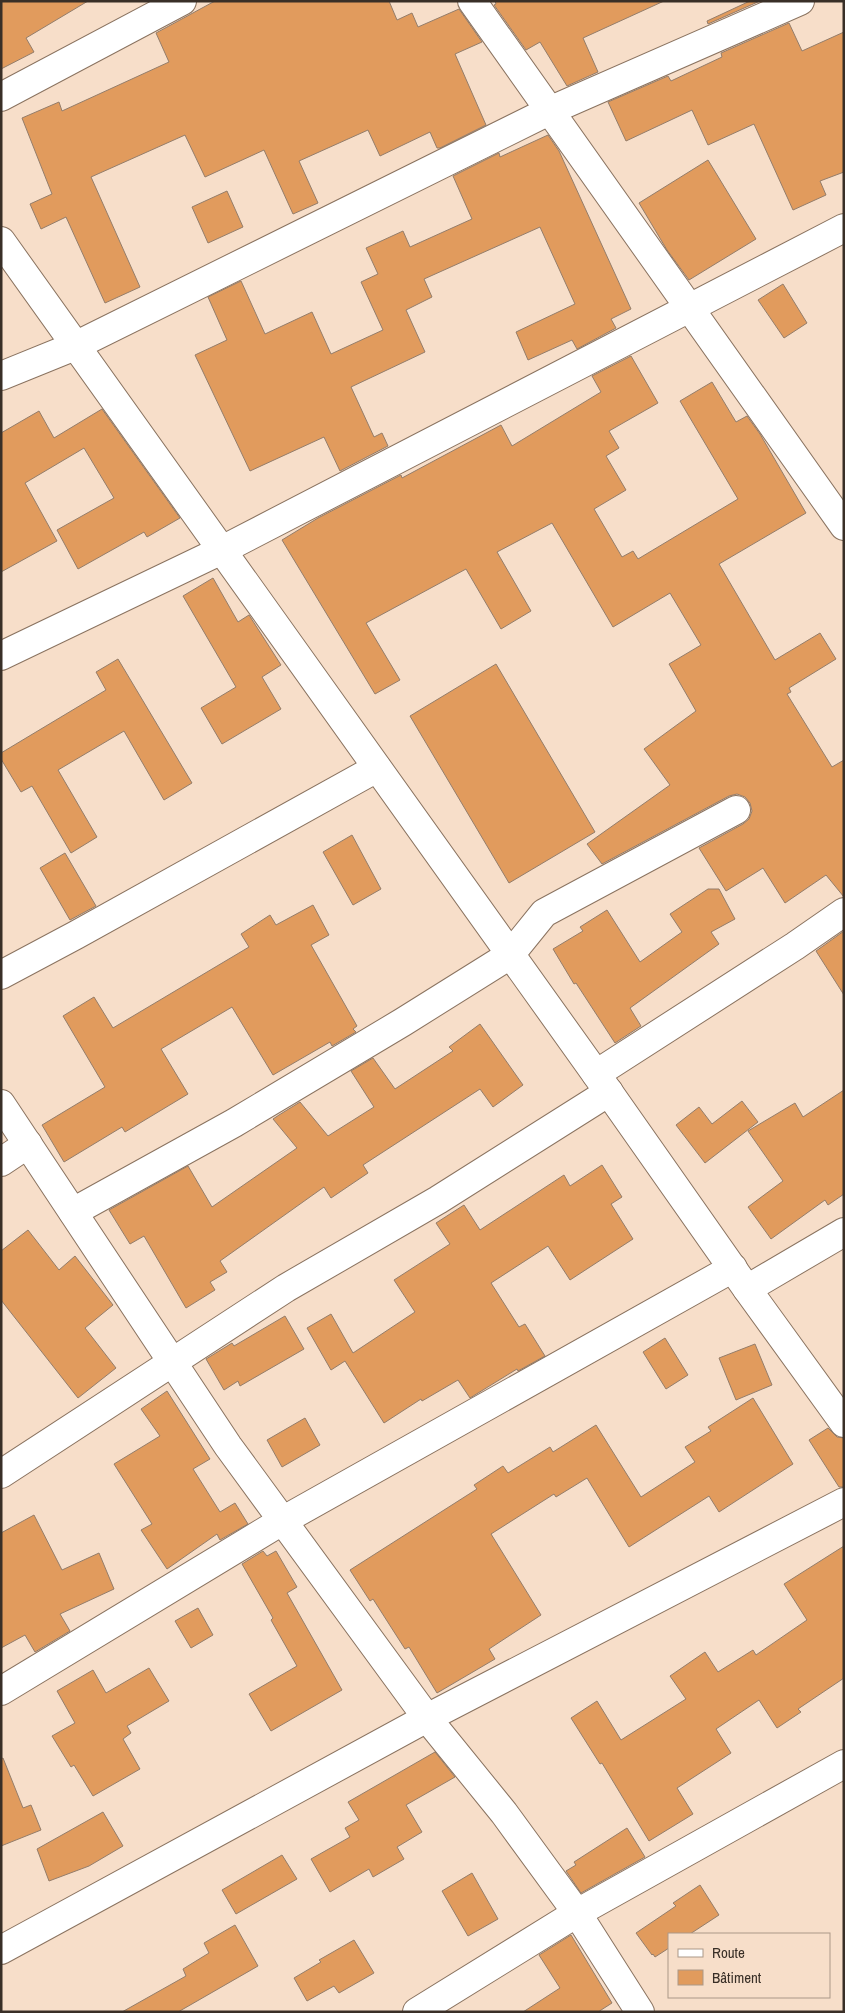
<svg xmlns="http://www.w3.org/2000/svg" width="845" height="2013" viewBox="0 0 845 2013" font-family="'Archivo Narrow',sans-serif">
  <style>
    .building { fill: #e19b5d; stroke: #947d6a }
    .lines { fill: none; stroke-linecap: round; stroke-linejoin: round }
    .minor-casing { stroke: #8a7360; stroke-width: 30 }
    .minor { stroke: #fff; stroke-width: 28 }
  </style>
  <rect width="100%" height="100%" fill="#f7dec9"/>
  <g class="building">
    <path d="M 1,1 L 88,1 L 26,38 L 34,52 L 1,69 Z"/>
    <path d="M 215,1 L 389,1 L 397,20 L 412,13 L 418,27 L 459,9 L 482,42 L 455,54 L 486,125 L 440,148 L 437,148 L 430,132 L 380,156 L 368,130 L 299,161 L 318,203 L 293,214 L 264,150 L 205,177 L 185,135 L 91,177 L 140,287 L 105,303 L 66,217 L 41,229 L 30,204 L 52,194 L 22,118 L 59,102 L 62,111 L 169,62 L 156,33 Z"/>
    <path d="M 495,1 L 664,1 L 583,38 L 598,72 L 567,86 L 540,42 L 526,50 L 494,5 L 496,4 Z"/>
    <path d="M 750,1 L 760,1 L 708,24 L 707,21 Z"/>
    <path d="M 789,23 L 802,51 L 844,32 L 844,172 L 820,181 L 826,195 L 793,210 L 754,124 L 708,145 L 692,110 L 626,141 L 608,102 L 668,76 L 671,81 L 722,57 L 721,53 Z"/>
    <path d="M 548,135 L 559,151 L 631,309 L 611,319 L 616,328 L 577,349 L 572,340 L 528,360 L 516,332 L 575,304 L 540,227 L 424,279 L 432,297 L 406,310 L 425,352 L 351,387 L 374,437 L 382,433 L 388,446 L 340,471 L 324,437 L 250,471 L 195,355 L 227,340 L 208,297 L 241,281 L 265,334 L 312,312 L 331,354 L 383,330 L 361,282 L 378,274 L 366,248 L 403,231 L 410,247 L 472,219 L 453,176 L 499,153 L 500,157 Z"/>
    <path d="M 708,160 L 756,239 L 689,280 L 667,250 L 639,203 Z"/>
    <path d="M 227,191 L 243,227 L 208,243 L 192,207 Z"/>
    <path d="M 783,284 L 807,323 L 784,338 L 758,300 Z"/>
    <path d="M 631,356 L 658,403 L 609,431 L 619,448 L 606,456 L 626,490 L 594,509 L 622,557 L 633,551 L 638,559 L 738,499 L 680,401 L 712,382 L 736,422 L 747,416 L 760,434 L 806,513 L 719,564 L 775,660 L 820,633 L 836,659 L 789,688 L 791,692 L 787,694 L 832,767 L 844,760 L 844,897 L 826,875 L 785,903 L 763,868 L 726,891 L 699,848 L 743,824 L 749,819 L 752,811 L 750,803 L 745,797 L 737,794 L 729,796 L 602,864 L 587,844 L 670,785 L 644,749 L 696,711 L 669,664 L 701,645 L 670,593 L 613,627 L 552,523 L 497,552 L 531,611 L 501,629 L 466,569 L 366,623 L 400,680 L 375,694 L 282,540 L 318,518 L 401,475 L 402,478 L 501,425 L 512,446 L 601,392 L 592,376 Z"/>
    <path d="M 102,409 L 180,518 L 147,537 L 144,532 L 78,569 L 57,530 L 114,498 L 84,448 L 25,483 L 57,541 L 1,572 L 1,433 L 39,411 L 54,438 Z"/>
    <path d="M 213,578 L 238,622 L 249,615 L 281,665 L 262,677 L 281,709 L 222,744 L 201,708 L 236,687 L 183,596 Z"/>
    <path d="M 118,659 L 192,783 L 164,800 L 124,731 L 58,770 L 97,837 L 71,853 L 32,786 L 21,792 L 1,759 L 1,753 L 106,690 L 96,672 Z"/>
    <path d="M 496,664 L 595,832 L 509,883 L 410,716 Z"/>
    <path d="M 352,835 L 381,889 L 353,905 L 323,852 Z"/>
    <path d="M 65,853 L 96,906 L 70,920 L 40,868 Z"/>
    <path d="M 708,889 L 719,889 L 735,919 L 711,932 L 719,944 L 630,1008 L 641,1026 L 615,1043 L 576,983 L 574,984 L 553,949 L 583,931 L 580,927 L 607,910 L 640,962 L 682,932 L 670,914 Z"/>
    <path d="M 313,905 L 329,935 L 311,945 L 357,1026 L 353,1029 L 356,1032 L 332,1046 L 330,1042 L 273,1075 L 232,1007 L 161,1049 L 188,1094 L 125,1132 L 122,1127 L 64,1162 L 42,1125 L 105,1087 L 63,1016 L 94,997 L 113,1028 L 249,947 L 241,934 L 270,915 L 276,925 Z"/>
    <path d="M 844,931 L 844,995 L 816,951 Z"/>
    <path d="M 480,1024 L 523,1085 L 493,1107 L 480,1089 L 363,1165 L 368,1173 L 331,1198 L 324,1187 L 220,1261 L 227,1272 L 210,1282 L 215,1290 L 186,1308 L 144,1236 L 130,1244 L 109,1210 L 188,1166 L 212,1207 L 297,1148 L 273,1119 L 279,1115 L 300,1102 L 328,1136 L 374,1107 L 351,1071 L 373,1058 L 395,1089 L 453,1051 L 449,1047 Z"/>
    <path d="M 844,1090 L 844,1194 L 828,1205 L 825,1200 L 771,1239 L 748,1207 L 783,1181 L 748,1131 L 795,1103 L 803,1117 Z"/>
    <path d="M 742,1101 L 758,1122 L 705,1163 L 676,1125 L 699,1107 L 712,1124 Z"/>
    <path d="M 602,1165 L 622,1197 L 611,1204 L 633,1239 L 570,1280 L 548,1246 L 491,1283 L 519,1327 L 525,1324 L 545,1356 L 518,1371 L 517,1369 L 470,1398 L 458,1380 L 422,1401 L 421,1399 L 384,1423 L 345,1361 L 331,1370 L 307,1328 L 331,1314 L 353,1353 L 415,1312 L 394,1280 L 450,1244 L 436,1223 L 464,1205 L 480,1230 L 564,1175 L 570,1186 Z"/>
    <path d="M 28,1230 L 59,1270 L 75,1256 L 113,1305 L 85,1328 L 116,1368 L 78,1398 L 1,1300 L 1,1251 Z"/>
    <path d="M 285,1316 L 304,1349 L 240,1386 L 238,1381 L 224,1390 L 206,1359 L 232,1343 L 234,1346 Z"/>
    <path d="M 665,1338 L 688,1375 L 666,1389 L 643,1352 Z"/>
    <path d="M 755,1344 L 772,1385 L 736,1400 L 719,1358 Z"/>
    <path d="M 167,1391 L 210,1459 L 193,1469 L 220,1512 L 235,1503 L 248,1524 L 220,1540 L 217,1534 L 167,1569 L 141,1530 L 152,1524 L 114,1464 L 160,1436 L 141,1409 Z"/>
    <path d="M 753,1398 L 793,1464 L 719,1512 L 709,1496 L 629,1547 L 587,1478 L 556,1497 L 554,1494 L 491,1534 L 541,1615 L 489,1649 L 495,1659 L 437,1693 L 409,1647 L 405,1649 L 373,1599 L 370,1601 L 350,1570 L 477,1489 L 474,1485 L 503,1466 L 508,1473 L 550,1447 L 553,1452 L 596,1425 L 641,1497 L 695,1462 L 685,1447 L 711,1431 L 708,1427 Z"/>
    <path d="M 305,1418 L 320,1445 L 282,1467 L 267,1440 Z"/>
    <path d="M 828,1428 L 837,1437 L 844,1438 L 844,1487 L 839,1487 L 809,1440 Z"/>
    <path d="M 34,1515 L 62,1570 L 99,1553 L 114,1589 L 60,1614 L 70,1631 L 35,1652 L 25,1635 L 1,1648 L 1,1533 Z"/>
    <path d="M 844,1546 L 844,1678 L 798,1709 L 801,1712 L 777,1728 L 759,1700 L 716,1729 L 731,1753 L 677,1788 L 693,1814 L 649,1841 L 602,1763 L 600,1764 L 571,1718 L 597,1701 L 621,1740 L 686,1699 L 670,1676 L 705,1652 L 718,1672 L 753,1650 L 756,1655 L 807,1620 L 784,1584 Z"/>
    <path d="M 263,1551 L 267,1556 L 276,1551 L 297,1587 L 287,1593 L 342,1690 L 271,1731 L 249,1694 L 297,1666 L 271,1620 L 273,1618 L 242,1564 Z"/>
    <path d="M 198,1608 L 213,1635 L 191,1648 L 175,1621 Z"/>
    <path d="M 149,1668 L 169,1701 L 127,1726 L 131,1733 L 123,1739 L 140,1769 L 93,1796 L 74,1765 L 71,1767 L 52,1736 L 75,1723 L 57,1691 L 93,1670 L 106,1693 Z"/>
    <path d="M 435,1752 L 455,1777 L 406,1805 L 422,1832 L 397,1847 L 404,1859 L 373,1877 L 369,1869 L 330,1892 L 311,1859 L 350,1837 L 345,1828 L 359,1820 L 348,1802 Z"/>
    <path d="M 3,1758 L 23,1808 L 31,1805 L 41,1830 L 1,1846 L 1,1759 Z"/>
    <path d="M 103,1812 L 123,1846 L 89,1866 L 49,1881 L 37,1849 Z"/>
    <path d="M 627,1828 L 645,1857 L 581,1893 L 566,1871 L 576,1865 L 574,1862 Z"/>
    <path d="M 282,1855 L 297,1879 L 236,1914 L 222,1890 Z"/>
    <path d="M 472,1873 L 498,1919 L 468,1936 L 442,1891 Z"/>
    <path d="M 700,1885 L 719,1915 L 690,1934 L 669,1934 L 669,1948 L 655,1957 L 653,1954 L 652,1955 L 636,1933 L 676,1906 L 673,1903 Z"/>
    <path d="M 235,1925 L 258,1966 L 178,2012 L 122,2012 L 186,1976 L 183,1969 L 209,1953 L 204,1943 Z"/>
    <path d="M 571,1935 L 612,2003 L 598,2012 L 523,2012 L 560,1988 L 539,1955 Z"/>
    <path d="M 354,1940 L 374,1973 L 339,1993 L 334,1986 L 307,2001 L 294,1978 L 321,1962 L 319,1960 Z"/>
  </g>
  <g class="lines">
    <g class="minor-casing">
      <g id="minor">
        <path d="M 472,1 L 844,526"/>
        <path d="M 1,97 L 182,1"/>
        <path d="M 1,241 L 596,1074 L 747,1289 L 844,1423"/>
        <path d="M 1,376 L 75,346 L 549,111 L 800,1"/>
        <path d="M 1,656 L 222,550 L 844,228"/>
        <path d="M 1,975 L 76,935 L 377,768"/>
        <path d="M 596,1074 L 795,946 L 844,912"/>
        <path d="M 1,1104 L 228,1446 L 427,1718 L 504,1813 L 577,1913 L 640,2012"/>
        <path d="M 1,1162 L 28,1144"/>
        <path d="M 73,1212 L 234,1123 L 403,1022 L 510,955 L 544,913 L 736,810"/>
        <path d="M 747,1289 L 844,1232"/>
        <path d="M 1,1474 L 286,1288 L 438,1200 L 609,1092"/>
        <path d="M 1,1691 L 282,1521 L 733,1268"/>
        <path d="M 1,1950 L 427,1718 L 844,1502"/>
        <path d="M 417,2012 L 577,1913 L 844,1764"/>
      </g>
    </g>
    <use href="#minor" class="minor"/>
  </g>
  <rect width="845" height="2013" fill="none" stroke="#392f27" stroke-width="5"/>
  <rect x="668" y="1933" width="162" height="65" fill="#f7dec9" stroke="#ab9888"/>
  <rect x="678" y="1949" width="25" height="8" fill="#ffffff" stroke="#ab9888"/>
  <text x="712" y="1958" font-size="15" fill="#392f27">Route</text>
  <rect x="678" y="1970" width="25" height="15" fill="#e19b5d" stroke="#ab9888"/>
  <text x="712" y="1983" font-size="15" fill="#392f27">Bâtiment</text>
</svg>
